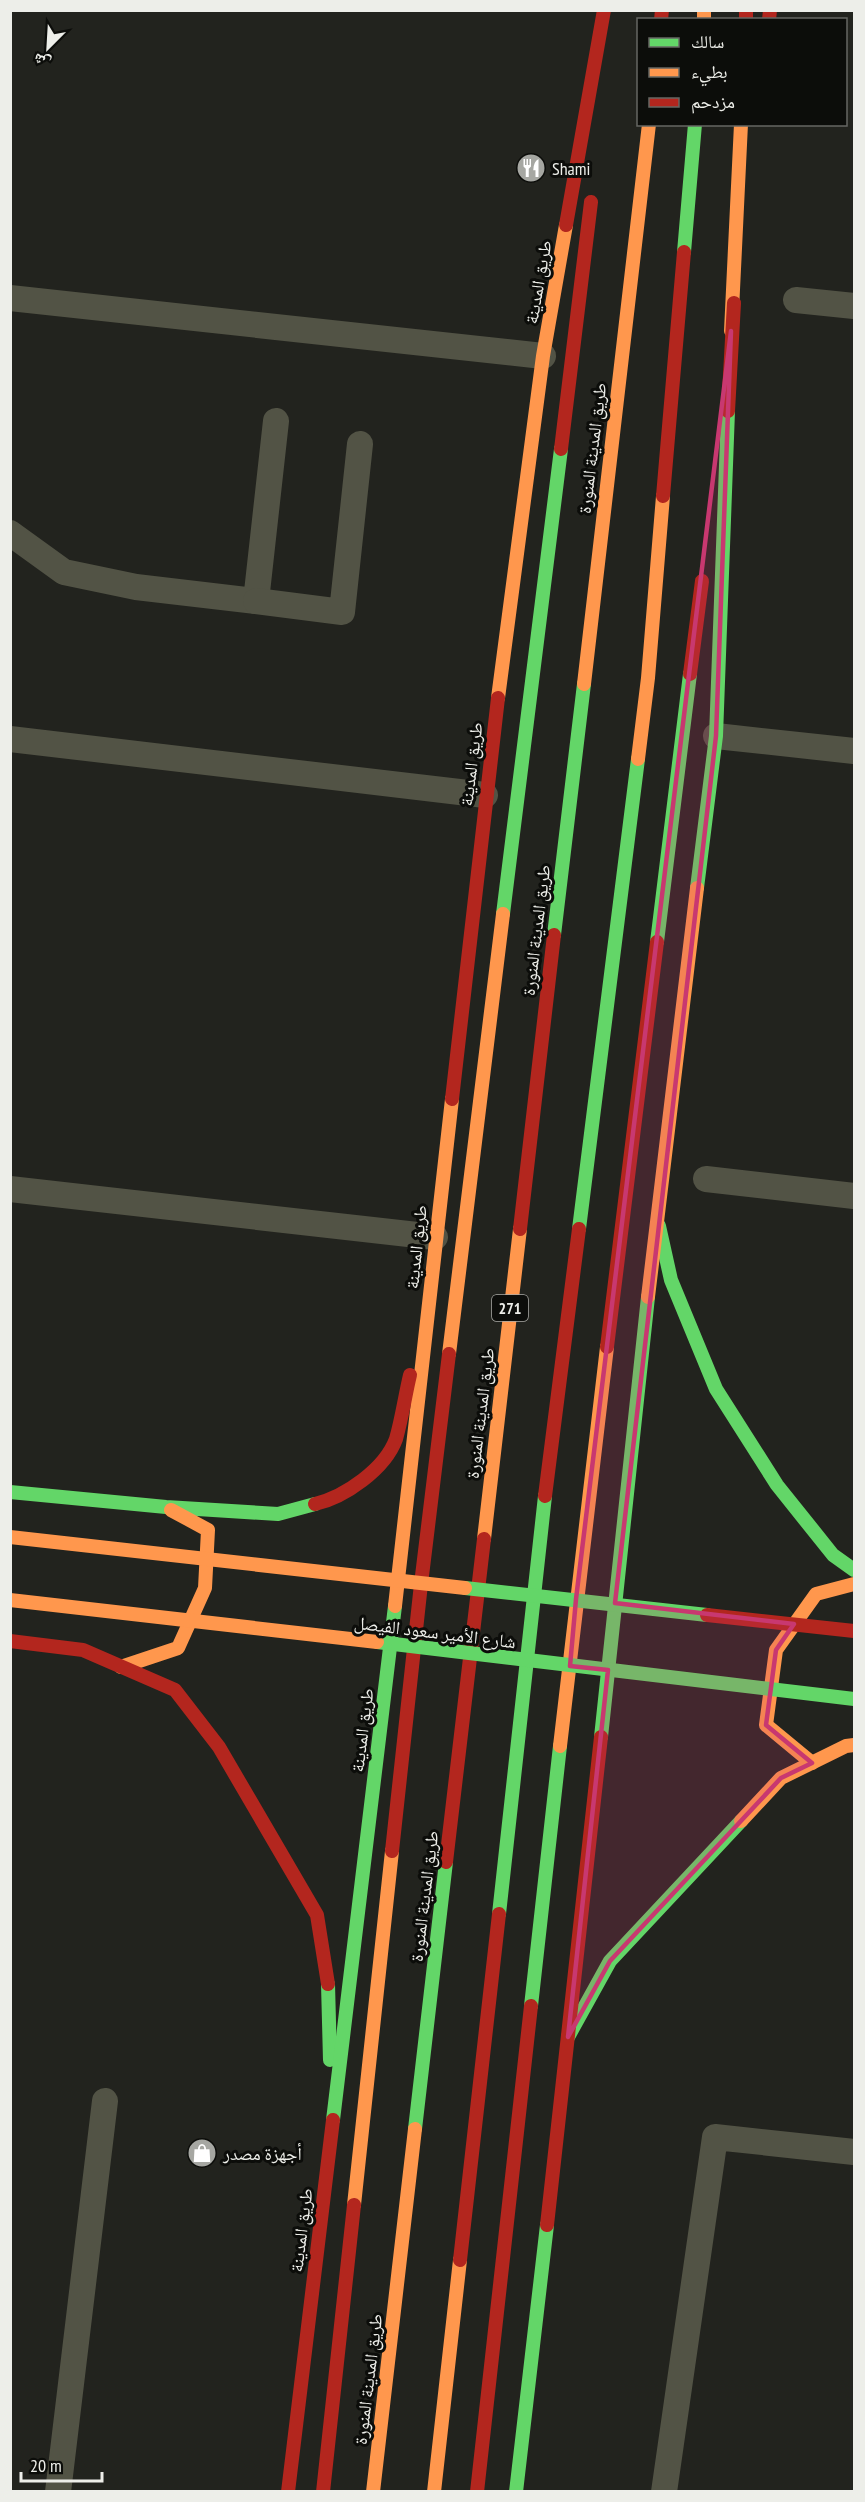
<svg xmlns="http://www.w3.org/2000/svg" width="865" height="2502" viewBox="0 0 865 2502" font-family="'PT Sans Narrow','Noto Naskh Arabic',sans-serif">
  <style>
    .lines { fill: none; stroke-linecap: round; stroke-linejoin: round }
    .street { stroke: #525345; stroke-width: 26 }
    .fast { stroke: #63d668; stroke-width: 14 }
    .slow { stroke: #ff974d; stroke-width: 14 }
    .jam { stroke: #b3261e; stroke-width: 14 }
    .fast-bridge { stroke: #63d668; stroke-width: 14 }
    .slow-bridge { stroke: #ff974d; stroke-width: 14 }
    .jam-bridge { stroke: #b3261e; stroke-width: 14 }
    .marked { fill: #c83870; fill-opacity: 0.2; stroke: #c83870; stroke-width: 4.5; stroke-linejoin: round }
    .labels { text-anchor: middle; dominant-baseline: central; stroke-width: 6; stroke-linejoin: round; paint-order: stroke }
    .shield { fill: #0c0d0a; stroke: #aaaaa6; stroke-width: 1.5 }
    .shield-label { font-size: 16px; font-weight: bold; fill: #edeee9 }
    .poi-label { font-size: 18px; fill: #edeee9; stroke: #0c0d0a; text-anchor: start }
    .street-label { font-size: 18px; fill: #edeee9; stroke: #0c0d0a }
  </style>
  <rect width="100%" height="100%" fill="#22231e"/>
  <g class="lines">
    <g class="street">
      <path d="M 10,298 L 543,356"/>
      <path d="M 796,300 L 854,306"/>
      <path d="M 10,533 L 64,572 L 136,587 L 256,601 L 276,421"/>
      <path d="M 256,601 L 342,612 L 360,444"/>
      <path d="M 716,736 L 854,751"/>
      <path d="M 10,739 L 485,795"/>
      <path d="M 706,1179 L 854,1196"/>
      <path d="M 10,1189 L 435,1237"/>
      <path d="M 58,2492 L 105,2101"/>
      <path d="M 664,2492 L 715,2137 L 854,2152"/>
    </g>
    <g class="fast">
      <path d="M 684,252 L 695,124"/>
      <path d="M 697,888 L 716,736 L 728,411"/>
      <path d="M 503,914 L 561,449"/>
      <path d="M 554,935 L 584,684"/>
      <path d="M 657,942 L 690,674"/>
      <path d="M 659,1226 L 671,1280 L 716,1389 L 777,1485 L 833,1555 L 854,1570"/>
      <path d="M 579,1229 L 638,759"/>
      <path d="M 10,1492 L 166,1507 L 278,1514 L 315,1504"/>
      <path d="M 601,1737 L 648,1297"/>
      <path d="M 499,1914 L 545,1496"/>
      <path d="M 328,1984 L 330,2060"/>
      <path d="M 531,2006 L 560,1746"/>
      <path d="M 568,2037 L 610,1961 L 741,1821"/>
      <path d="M 333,2120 L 395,1606"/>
      <path d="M 415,2129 L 446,1862"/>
      <path d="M 516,2492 L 547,2225"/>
    </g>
    <g class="slow">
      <path d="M 704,10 L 704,20"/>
      <path d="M 731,331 L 741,124"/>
      <path d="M 584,684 L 649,124"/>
      <path d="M 498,698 L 543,356 L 566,225"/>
      <path d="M 638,759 L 648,678 L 663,496"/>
      <path d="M 648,1297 L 697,888"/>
      <path d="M 449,1354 L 503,914"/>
      <path d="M 484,1539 L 520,1229"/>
      <path d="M 395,1606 L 452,1099"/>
      <path d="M 121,1667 L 178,1648 L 205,1588 L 208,1530 L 171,1510"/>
      <path d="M 560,1746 L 607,1347"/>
      <path d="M 812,1763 L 766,1725 L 776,1650 L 816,1594 L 854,1584"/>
      <path d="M 741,1821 L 781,1778 L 846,1746 L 854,1745"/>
      <path d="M 354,2205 L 392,1851"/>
      <path d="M 373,2492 L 415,2129"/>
      <path d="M 434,2492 L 460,2260"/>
    </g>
    <g class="jam">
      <path d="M 746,10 L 746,20"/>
      <path d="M 661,20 L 662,10"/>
      <path d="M 769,20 L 770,10"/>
      <path d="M 566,225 L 604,10"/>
      <path d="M 728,411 L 734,303"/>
      <path d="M 561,449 L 591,202"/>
      <path d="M 663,496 L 684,252"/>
      <path d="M 690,674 L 702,581"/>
      <path d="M 452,1099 L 498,698"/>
      <path d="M 520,1229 L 554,935"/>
      <path d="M 607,1347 L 657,942"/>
      <path d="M 545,1496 L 579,1229"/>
      <path d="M 315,1504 C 345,1497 385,1469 396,1439 C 402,1418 405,1396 410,1375"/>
      <path d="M 10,1641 L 83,1650 L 175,1690 L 219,1747 L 317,1915 L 328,1984"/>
      <path d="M 392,1851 L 421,1584 L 449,1354"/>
      <path d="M 446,1862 L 484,1539"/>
      <path d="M 547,2225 L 601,1737"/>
      <path d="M 460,2260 L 499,1914"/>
      <path d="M 288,2492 L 333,2120"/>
      <path d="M 323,2492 L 354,2205"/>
      <path d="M 477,2492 L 531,2006"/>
    </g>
    <g class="fast-bridge">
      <path d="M 465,1588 L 707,1615"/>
      <path d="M 377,1642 L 854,1699"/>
    </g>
    <g class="slow-bridge">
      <path d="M 10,1537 L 465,1588"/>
      <path d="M 10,1600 L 377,1642"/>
    </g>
    <path class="jam-bridge" d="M 707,1615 L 854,1631"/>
  </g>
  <path class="marked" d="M 731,331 L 716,736 L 615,1603 L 794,1624 L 776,1650 L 766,1725 L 812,1763 L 781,1778 L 610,1961 L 568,2037 L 608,1670 L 570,1666 L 576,1599 Z"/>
  <defs>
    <g id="restaurant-disc" transform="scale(1.5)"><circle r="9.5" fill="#a6a7a2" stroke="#0c0d0a"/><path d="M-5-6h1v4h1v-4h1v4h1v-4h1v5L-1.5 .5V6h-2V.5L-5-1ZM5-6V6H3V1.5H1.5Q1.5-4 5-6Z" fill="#fff"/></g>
    <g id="shop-disc" transform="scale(1.5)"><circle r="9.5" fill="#a6a7a2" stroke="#0c0d0a"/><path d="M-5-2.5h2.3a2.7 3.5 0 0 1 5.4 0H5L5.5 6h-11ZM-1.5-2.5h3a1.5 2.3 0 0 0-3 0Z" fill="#fff"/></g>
  </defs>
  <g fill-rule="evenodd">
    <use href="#restaurant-disc" x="531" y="168"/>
    <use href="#shop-disc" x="202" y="2153"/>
  </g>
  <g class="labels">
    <rect class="shield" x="492" y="1295" width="36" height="26" rx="4.5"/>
    <g class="shield-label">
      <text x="510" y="1308">271</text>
    </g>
    <g class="poi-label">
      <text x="552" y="168">Shami</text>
      <text x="223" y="2153">أجهزة مصدر</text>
    </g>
    <g class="street-label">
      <text transform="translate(538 282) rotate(-80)">طريق المدينة</text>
      <text transform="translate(592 448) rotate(-83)">طريق المدينة المنورة</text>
      <text transform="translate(471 764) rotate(-83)">طريق المدينة</text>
      <text transform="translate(536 930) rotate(-83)">طريق المدينة المنورة</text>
      <text transform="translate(416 1247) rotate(-84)">طريق المدينة</text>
      <text transform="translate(480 1413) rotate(-83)">طريق المدينة المنورة</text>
      <text transform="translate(435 1632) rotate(7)">شارع الأمير سعود الفيصل</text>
      <text transform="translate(362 1730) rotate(-83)">طريق المدينة</text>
      <text transform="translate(424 1896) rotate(-83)">طريق المدينة المنورة</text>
      <text transform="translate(301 2230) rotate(-83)">طريق المدينة</text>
      <text transform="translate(368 2379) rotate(-83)">طريق المدينة المنورة</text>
    </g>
  </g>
  <rect width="865" height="2502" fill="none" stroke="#edeee9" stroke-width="24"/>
  <rect x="637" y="18" width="210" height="108" fill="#0c0d0a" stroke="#666763" stroke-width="1.5"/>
  <rect x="649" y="38" width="30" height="9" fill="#63d668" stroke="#666763" stroke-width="1.5"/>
  <text x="691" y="48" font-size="18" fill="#edeee9">سالك</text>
  <rect x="649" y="68" width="30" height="9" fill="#ff974d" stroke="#666763" stroke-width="1.5"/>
  <text x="691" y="78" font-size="18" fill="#edeee9">بطيء</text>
  <rect x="649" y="98" width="30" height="9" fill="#b3261e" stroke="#666763" stroke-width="1.5"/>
  <text x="691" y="108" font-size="18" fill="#edeee9">مزدحم</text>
  <g transform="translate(48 48) rotate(204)" stroke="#0c0d0a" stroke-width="4.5" paint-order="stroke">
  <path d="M0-4.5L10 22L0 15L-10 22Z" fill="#edeee9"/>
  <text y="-9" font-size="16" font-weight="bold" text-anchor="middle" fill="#edeee9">ش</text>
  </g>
  <path d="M21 2472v9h81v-9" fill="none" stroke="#edeee9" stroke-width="3"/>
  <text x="30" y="2472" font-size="18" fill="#edeee9" stroke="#0c0d0a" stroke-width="4.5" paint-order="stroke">20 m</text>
</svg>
